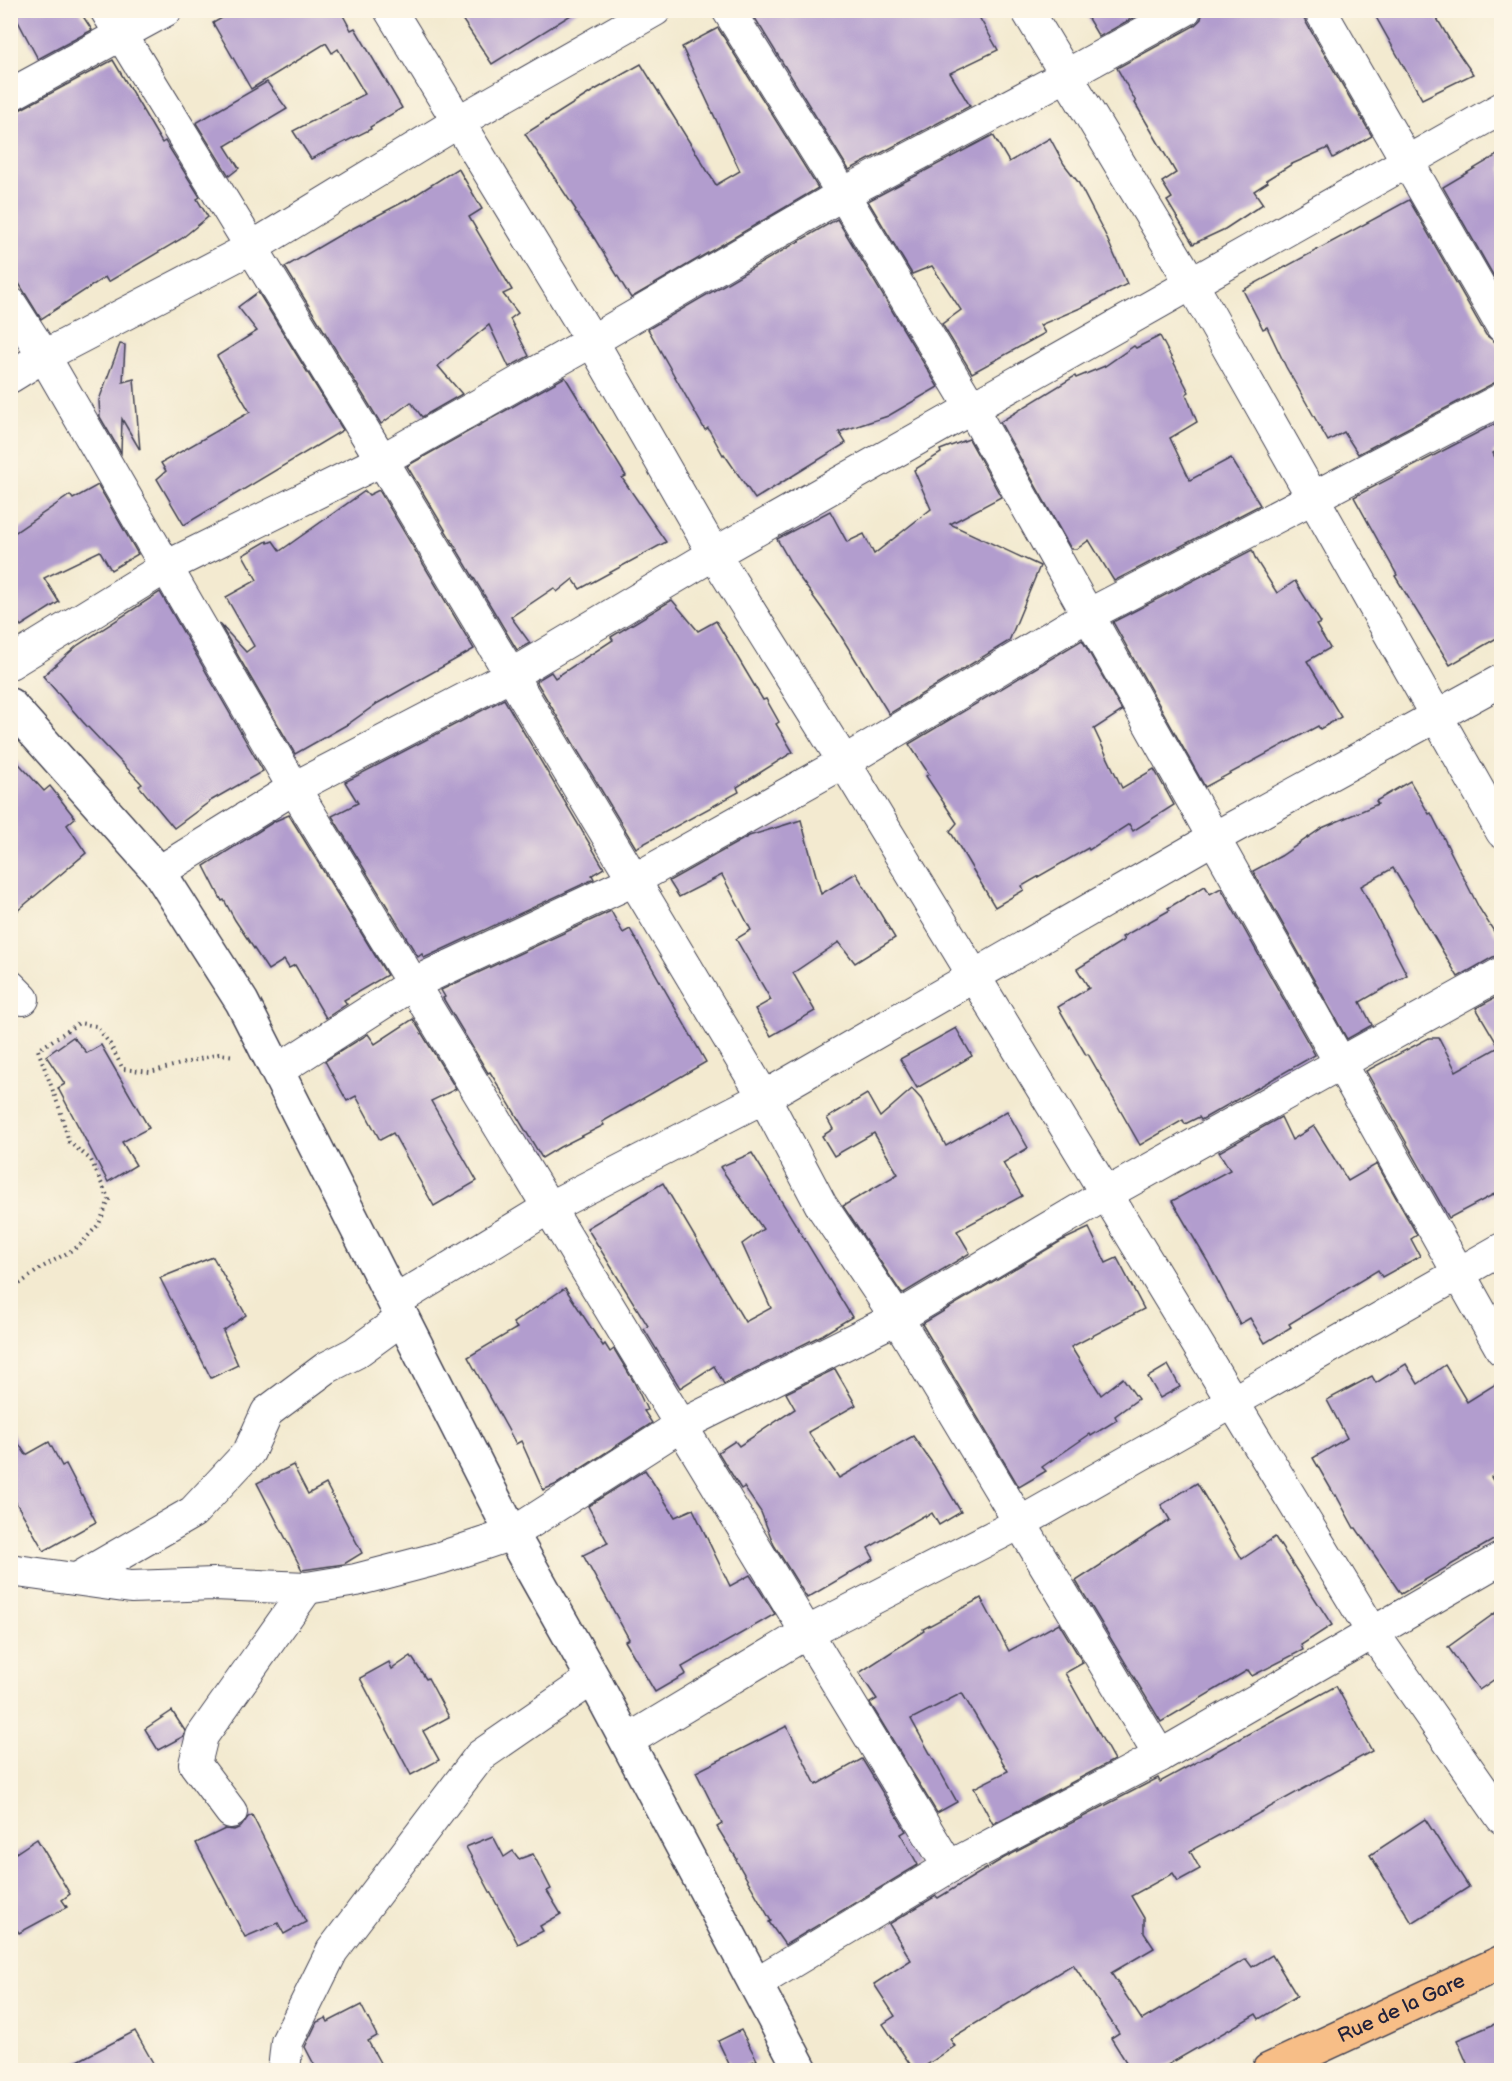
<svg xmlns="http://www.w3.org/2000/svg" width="1512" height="2081" viewBox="0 0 1512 2081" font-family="'Balsamiq Sans',sans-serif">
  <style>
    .building { fill: #b29dce }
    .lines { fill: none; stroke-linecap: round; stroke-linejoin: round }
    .minor-casing { stroke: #414051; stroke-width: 34 }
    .tertiary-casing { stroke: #414051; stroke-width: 36 }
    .primary-casing { stroke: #414051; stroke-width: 36 }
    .path { stroke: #414051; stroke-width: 4; stroke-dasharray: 1.5 4.5; stroke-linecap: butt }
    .minor { stroke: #fff; stroke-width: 32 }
    .tertiary { stroke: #fff; stroke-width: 33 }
    .primary { stroke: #f7be87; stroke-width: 33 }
    .labels { text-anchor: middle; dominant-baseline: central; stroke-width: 4.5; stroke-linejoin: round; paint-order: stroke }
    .street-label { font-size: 20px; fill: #22223b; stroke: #fcf5e5 }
  </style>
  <rect width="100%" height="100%" fill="#fcf5e5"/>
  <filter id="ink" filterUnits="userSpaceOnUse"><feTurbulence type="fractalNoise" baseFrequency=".0167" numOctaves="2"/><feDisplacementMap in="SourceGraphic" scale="12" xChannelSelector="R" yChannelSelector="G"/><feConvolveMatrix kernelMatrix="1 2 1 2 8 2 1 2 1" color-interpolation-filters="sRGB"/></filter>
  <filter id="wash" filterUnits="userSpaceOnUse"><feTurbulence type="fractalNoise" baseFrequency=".008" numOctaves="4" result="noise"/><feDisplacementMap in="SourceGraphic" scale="24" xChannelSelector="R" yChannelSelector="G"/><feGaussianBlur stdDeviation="1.35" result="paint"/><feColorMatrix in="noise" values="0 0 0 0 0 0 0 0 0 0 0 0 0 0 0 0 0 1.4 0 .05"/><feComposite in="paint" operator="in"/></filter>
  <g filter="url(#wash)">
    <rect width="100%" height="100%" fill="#f3ead0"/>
    <g id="blocks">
      <g class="building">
        <path d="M 12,10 L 79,10 L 92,30 L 38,59 Z"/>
        <path d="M 220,10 L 340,10 L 351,30 L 355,28 L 402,108 L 370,127 L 371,129 L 311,159 L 293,131 L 365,94 L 338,49 L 332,53 L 326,43 L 251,89 L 213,23 L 224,17 Z"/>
        <path d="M 456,10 L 579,10 L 492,64 Z"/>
        <path d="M 750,10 L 975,10 L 998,50 L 950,73 L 970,106 L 849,170 Z"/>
        <path d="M 1083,10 L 1147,10 L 1099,37 Z"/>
        <path d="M 1203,10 L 1302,10 L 1304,19 L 1372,136 L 1333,158 L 1328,148 L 1292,164 L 1266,180 L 1268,182 L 1254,191 L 1263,204 L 1225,229 L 1193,244 L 1167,201 L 1172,198 L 1162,182 L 1176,173 L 1135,103 L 1136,102 L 1117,68 L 1194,26 L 1201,19 Z"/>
        <path d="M 1372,10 L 1432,10 L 1452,44 L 1473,74 L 1422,99 Z"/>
        <path d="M 718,28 L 818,188 L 631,298 L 593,236 L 575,211 L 576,210 L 525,134 L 593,91 L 641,64 L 716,185 L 740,171 L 682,47 Z"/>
        <path d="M 113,60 L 162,143 L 165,141 L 200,197 L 197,199 L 208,217 L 181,239 L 108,282 L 105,277 L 41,319 L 10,269 L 10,115 Z"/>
        <path d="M 267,82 L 287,109 L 225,146 L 239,168 L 229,176 L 196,123 Z"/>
        <path d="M 993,135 L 1009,162 L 1050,138 L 1064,164 L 1078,182 L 1105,234 L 1127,284 L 1085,306 L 1040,325 L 1045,333 L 972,373 L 942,324 L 961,310 L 932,266 L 912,274 L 868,201 Z"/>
        <path d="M 1502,152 L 1502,277 L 1496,280 L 1443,187 Z"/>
        <path d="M 458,168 L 482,209 L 469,217 L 512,290 L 503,294 L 518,313 L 510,319 L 529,356 L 509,367 L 489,325 L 438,366 L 462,394 L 422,417 L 411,402 L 381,424 L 285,267 L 338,236 L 411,198 Z"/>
        <path d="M 1409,200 L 1486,335 L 1495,342 L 1502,352 L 1502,381 L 1494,383 L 1358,454 L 1344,432 L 1328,441 L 1286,367 L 1267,327 L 1263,329 L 1243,290 Z"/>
        <path d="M 837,219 L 938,387 L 888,416 L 839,432 L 846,443 L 755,499 L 724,454 L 723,455 L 708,428 L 705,430 L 648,329 Z"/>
        <path d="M 258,292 L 343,430 L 184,525 L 157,479 L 166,471 L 161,463 L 250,412 L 217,356 L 257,331 L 238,307 Z"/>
        <path d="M 1160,336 L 1189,392 L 1186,394 L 1197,422 L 1170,438 L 1190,480 L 1231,458 L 1260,505 L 1114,581 L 1089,540 L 1077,549 L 1071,549 L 1000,422 L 1075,376 L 1076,378 L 1105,366 L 1134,346 L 1136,348 Z"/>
        <path d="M 120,344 L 125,345 L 123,382 L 134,379 L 140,450 L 122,419 L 121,453 L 100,417 L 99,400 Z"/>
        <path d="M 565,377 L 626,476 L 622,478 L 666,542 L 580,589 L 573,579 L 557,592 L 554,588 L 511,617 L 530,643 L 517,650 L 407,466 Z"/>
        <path d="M 1502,420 L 1502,448 L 1493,453 L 1502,473 L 1502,635 L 1450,665 L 1395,576 L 1397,575 L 1354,497 Z"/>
        <path d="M 969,439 L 1001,497 L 950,524 L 1040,566 L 1009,641 L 889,714 L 836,628 L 797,574 L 777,539 L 830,511 L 847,542 L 864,534 L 874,554 L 931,509 L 914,470 L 941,453 L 940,450 Z"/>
        <path d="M 98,485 L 138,554 L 111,570 L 100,551 L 44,578 L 59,602 L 21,626 L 10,612 L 10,536 L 70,495 L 73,499 Z"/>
        <path d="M 379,490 L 474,649 L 378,703 L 348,724 L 295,754 L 219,623 L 246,652 L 254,646 L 226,597 L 257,580 L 243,555 L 267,541 L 268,543 L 273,541 L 280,551 L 365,491 L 369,495 Z"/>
        <path d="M 1252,550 L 1256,560 L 1277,593 L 1295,581 L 1321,623 L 1316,625 L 1330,648 L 1307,661 L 1341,717 L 1320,729 L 1318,726 L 1205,787 L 1113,622 Z"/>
        <path d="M 160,592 L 263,771 L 212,800 L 174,828 L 139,786 L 142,784 L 83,722 L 43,676 L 78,645 Z"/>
        <path d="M 672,600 L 698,631 L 716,621 L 763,700 L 766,699 L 779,722 L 776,724 L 793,752 L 737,787 L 739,792 L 636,848 L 536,681 L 551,672 L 555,678 L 613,640 L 611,637 Z"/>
        <path d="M 1082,640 L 1122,711 L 1094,729 L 1122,788 L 1154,769 L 1174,805 L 1133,831 L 1129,824 L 1089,850 L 1088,848 L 1022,886 L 1024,890 L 995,907 L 950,831 L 957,823 L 926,776 L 929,774 L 909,744 Z"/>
        <path d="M 504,699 L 604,868 L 592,875 L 594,879 L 424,958 L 422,954 L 418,957 L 332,816 L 358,803 L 345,782 Z"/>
        <path d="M 10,754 L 44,791 L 50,786 L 75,818 L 67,825 L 86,853 L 10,917 Z"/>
        <path d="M 1410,781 L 1429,814 L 1431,813 L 1479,908 L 1502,944 L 1502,955 L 1493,957 L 1458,977 L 1393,868 L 1361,886 L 1407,975 L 1360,1002 L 1372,1025 L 1347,1039 L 1253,871 L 1281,856 L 1322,828 L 1378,804 L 1376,801 Z"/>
        <path d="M 289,815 L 387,975 L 344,1000 L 347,1004 L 326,1018 L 295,965 L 289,968 L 284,960 L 268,970 L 235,920 L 224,900 L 222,901 L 204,866 L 275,821 Z"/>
        <path d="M 801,820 L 821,894 L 856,873 L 895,938 L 855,963 L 839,942 L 793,973 L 815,1011 L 771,1036 L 755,1009 L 771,1000 L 736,939 L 751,930 L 722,875 L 679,897 L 669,881 L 749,836 Z"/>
        <path d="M 1205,886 L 1210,894 L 1221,888 L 1315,1055 L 1201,1120 L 1199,1117 L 1185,1124 L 1183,1120 L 1140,1145 L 1088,1054 L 1086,1055 L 1058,1007 L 1089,988 L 1077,969 L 1124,940 L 1122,937 L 1170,910 L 1168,908 Z"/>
        <path d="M 611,911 L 623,933 L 630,929 L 706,1062 L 602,1122 L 604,1125 L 560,1147 L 542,1158 L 490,1072 L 488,1073 L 443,998 L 445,997 L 441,990 Z"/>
        <path d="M 1502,994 L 1502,1190 L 1449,1218 L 1366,1071 L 1429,1038 L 1439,1038 L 1456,1071 L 1499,1047 L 1476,1008 Z"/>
        <path d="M 413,1019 L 456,1089 L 431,1101 L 477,1181 L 434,1206 L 393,1133 L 380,1140 L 356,1096 L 347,1101 L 325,1061 L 368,1034 L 375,1044 Z"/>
        <path d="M 956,1028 L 972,1056 L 917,1088 L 900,1059 Z"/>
        <path d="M 73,1037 L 87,1053 L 101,1045 L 149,1128 L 122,1142 L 136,1165 L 108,1182 L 58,1088 L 65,1084 L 46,1056 Z"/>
        <path d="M 912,1089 L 921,1099 L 946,1146 L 1007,1111 L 1028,1148 L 1003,1163 L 1022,1196 L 957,1231 L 970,1253 L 902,1294 L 843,1206 L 898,1174 L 874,1133 L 834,1156 L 822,1136 L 833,1129 L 827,1118 L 867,1094 L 880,1117 Z"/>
        <path d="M 1281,1117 L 1292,1140 L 1314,1126 L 1348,1181 L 1377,1164 L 1417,1235 L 1411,1239 L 1420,1256 L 1382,1277 L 1378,1270 L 1289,1324 L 1291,1327 L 1265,1343 L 1250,1318 L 1240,1324 L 1208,1262 L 1172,1201 L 1230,1170 L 1219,1152 Z"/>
        <path d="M 752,1153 L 852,1317 L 822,1335 L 724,1384 L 714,1366 L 680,1388 L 644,1329 L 648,1326 L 587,1228 L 663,1183 L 745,1322 L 771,1308 L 742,1244 L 763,1229 L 720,1167 Z"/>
        <path d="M 1089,1228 L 1106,1263 L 1117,1258 L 1144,1309 L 1071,1347 L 1101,1395 L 1123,1378 L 1138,1399 L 1115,1416 L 1117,1420 L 1091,1436 L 1090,1434 L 1042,1467 L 1046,1471 L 1019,1487 L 922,1324 L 1061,1241 Z"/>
        <path d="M 213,1257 L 246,1315 L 223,1331 L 238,1365 L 211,1378 L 160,1278 Z"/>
        <path d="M 565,1288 L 603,1346 L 605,1344 L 610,1352 L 614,1349 L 634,1382 L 647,1410 L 644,1411 L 652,1423 L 557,1484 L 543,1490 L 521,1441 L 516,1444 L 468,1357 L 517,1328 L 513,1323 Z"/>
        <path d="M 1406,1364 L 1418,1384 L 1445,1365 L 1467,1402 L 1502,1380 L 1502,1471 L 1491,1477 L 1502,1496 L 1502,1535 L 1401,1594 L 1356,1528 L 1354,1528 L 1336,1495 L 1335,1496 L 1313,1458 L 1347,1438 L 1327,1400 L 1372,1376 L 1376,1383 Z"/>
        <path d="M 1168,1365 L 1180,1387 L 1160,1398 L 1148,1377 Z"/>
        <path d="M 835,1369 L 856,1405 L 808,1432 L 839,1478 L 913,1436 L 934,1466 L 961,1512 L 939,1525 L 932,1513 L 926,1517 L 925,1515 L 868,1548 L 874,1559 L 807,1598 L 774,1545 L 761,1512 L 744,1487 L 741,1489 L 718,1452 L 735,1441 L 739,1446 L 795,1409 L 786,1393 Z"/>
        <path d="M 10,1430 L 26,1455 L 49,1442 L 62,1466 L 66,1464 L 96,1522 L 44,1551 L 10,1492 Z"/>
        <path d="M 293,1465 L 308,1494 L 326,1484 L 362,1553 L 344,1564 L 302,1570 L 257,1483 Z"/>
        <path d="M 645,1470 L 675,1517 L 693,1509 L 730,1586 L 750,1575 L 775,1614 L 682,1667 L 686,1674 L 655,1692 L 625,1641 L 629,1639 L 583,1555 L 608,1543 L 588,1506 Z"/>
        <path d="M 1197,1483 L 1242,1559 L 1275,1537 L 1332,1625 L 1301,1645 L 1303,1650 L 1252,1676 L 1248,1670 L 1161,1722 L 1076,1581 L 1170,1520 L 1161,1505 Z"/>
        <path d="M 981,1598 L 1009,1651 L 1059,1623 L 1083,1663 L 1065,1673 L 1114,1760 L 993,1824 L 974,1788 L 1008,1771 L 962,1693 L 911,1719 L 957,1802 L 937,1813 L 870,1703 L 877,1699 L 859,1673 L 924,1631 L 923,1629 Z"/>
        <path d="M 1502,1608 L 1502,1674 L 1479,1690 L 1448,1647 Z"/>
        <path d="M 411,1656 L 426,1679 L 428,1678 L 449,1717 L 423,1731 L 439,1760 L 411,1775 L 360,1678 L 389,1662 L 392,1669 Z"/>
        <path d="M 1336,1686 L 1372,1751 L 1190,1851 L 1200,1869 L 1178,1881 L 1173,1873 L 1131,1896 L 1144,1918 L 1144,1933 L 1154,1948 L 1111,1973 L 1142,2020 L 1246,1959 L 1252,1967 L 1272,1955 L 1297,1996 L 1259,2019 L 1256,2014 L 1159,2070 L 1131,2070 L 1111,2038 L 1119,2033 L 1073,1964 L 950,2039 L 955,2046 L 919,2070 L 914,2070 L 883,2024 L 895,2016 L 874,1984 L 911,1960 L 889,1924 L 936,1896 L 938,1898 L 1004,1858 L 1158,1778 L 1160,1782 Z"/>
        <path d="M 172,1711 L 185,1731 L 184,1736 L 158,1750 L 145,1729 Z"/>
        <path d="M 787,1726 L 816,1785 L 862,1759 L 906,1831 L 901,1834 L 918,1865 L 785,1945 L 769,1922 L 771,1921 L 736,1860 L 737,1859 L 717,1827 L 722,1824 L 696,1772 Z"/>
        <path d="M 252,1815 L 306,1922 L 284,1934 L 278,1923 L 245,1937 L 196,1843 L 225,1829 L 234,1830 L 241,1827 L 248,1817 Z"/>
        <path d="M 1425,1819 L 1469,1887 L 1412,1923 L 1370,1855 Z"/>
        <path d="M 493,1836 L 504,1857 L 513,1851 L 519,1859 L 533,1854 L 551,1889 L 547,1891 L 561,1914 L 540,1926 L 543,1931 L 518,1944 L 466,1847 Z"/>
        <path d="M 37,1839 L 70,1894 L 62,1900 L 67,1907 L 19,1933 L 10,1919 L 10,1857 Z"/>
        <path d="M 361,2005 L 377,2036 L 368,2041 L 384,2070 L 317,2070 L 305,2047 L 317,2022 L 326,2018 L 328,2022 Z"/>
        <path d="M 1502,2021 L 1502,2070 L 1470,2070 L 1457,2040 Z"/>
        <path d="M 741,2030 L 757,2060 L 732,2070 L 718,2041 Z"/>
        <path d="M 135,2031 L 157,2070 L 61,2070 L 114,2042 Z"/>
      </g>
    </g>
  </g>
  <g filter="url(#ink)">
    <use href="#blocks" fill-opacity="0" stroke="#414051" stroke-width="1.5"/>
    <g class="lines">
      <g class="minor-casing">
        <g id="minor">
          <path d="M 106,10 L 382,460 L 634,880 L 764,1097 L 821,1205 L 897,1318 L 1160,1756"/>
          <path d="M 390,10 L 592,341 L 714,554 L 844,762 L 1373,1633 L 1502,1818"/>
          <path d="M 728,10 L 843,194 L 971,407 L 1502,1350"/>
          <path d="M 1027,10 L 1192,284 L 1502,832"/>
          <path d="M 1320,10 L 1502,326"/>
          <path d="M 10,95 L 166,10"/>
          <path d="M 10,303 L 44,356 L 294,788 L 949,1867"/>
          <path d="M 10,377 L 44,356 L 251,248 L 458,122 L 655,10"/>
          <path d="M 10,663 L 166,567 L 382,460 L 592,341 L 843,194 L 1067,75 L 1185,10"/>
          <path d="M 159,872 L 294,788 L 511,675 L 714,554 L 1502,108"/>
          <path d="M 10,986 L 23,999"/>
          <path d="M 277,1071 L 412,984 L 634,880 L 844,762 L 1088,615 L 1502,399"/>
          <path d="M 394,1302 L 548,1208 L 764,1097 L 1214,838 L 1502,680"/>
          <path d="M 10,1570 L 131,1587 L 214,1584 L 307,1588 L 356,1580 L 440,1558 L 512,1534 L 680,1426 L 897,1318 L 1106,1194 L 1502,973"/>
          <path d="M 77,1579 L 193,1512 L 249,1452 L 267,1412 L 326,1368 L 355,1353 L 403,1318"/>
          <path d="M 627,1741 L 806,1633 L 1020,1523 L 1502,1249"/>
          <path d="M 231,1812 L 195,1764 L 202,1736 L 307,1588"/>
          <path d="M 755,1984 L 949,1867 L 1160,1756 L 1502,1558"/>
          <path d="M 284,2070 L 287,2042 L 332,1951 L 480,1756 L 593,1678"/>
        </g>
      </g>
      <g class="tertiary-casing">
        <path id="tertiary" d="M 10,705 L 159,872 L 242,1002 L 512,1534 L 593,1678 L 801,2070"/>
      </g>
      <g class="primary-casing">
        <g id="primary">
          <path id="s1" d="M 1269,2070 L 1502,1962"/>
        </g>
      </g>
      <path class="path" d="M 10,1291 L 41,1268 L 79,1246 L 99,1224 L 109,1200 L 91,1160 L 69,1142 L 60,1110 L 38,1050 L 79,1023 L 96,1026 L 110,1044 L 123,1069 L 150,1072 L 219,1054 L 235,1056"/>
      <use href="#minor" class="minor"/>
      <use href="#tertiary" class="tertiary"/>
      <use href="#primary" class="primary"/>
    </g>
  </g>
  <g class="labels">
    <g class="street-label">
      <text stroke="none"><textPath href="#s1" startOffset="146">Rue de la Gare</textPath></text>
    </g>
  </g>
  <rect width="1512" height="2081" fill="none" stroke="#fcf5e5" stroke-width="36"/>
</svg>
